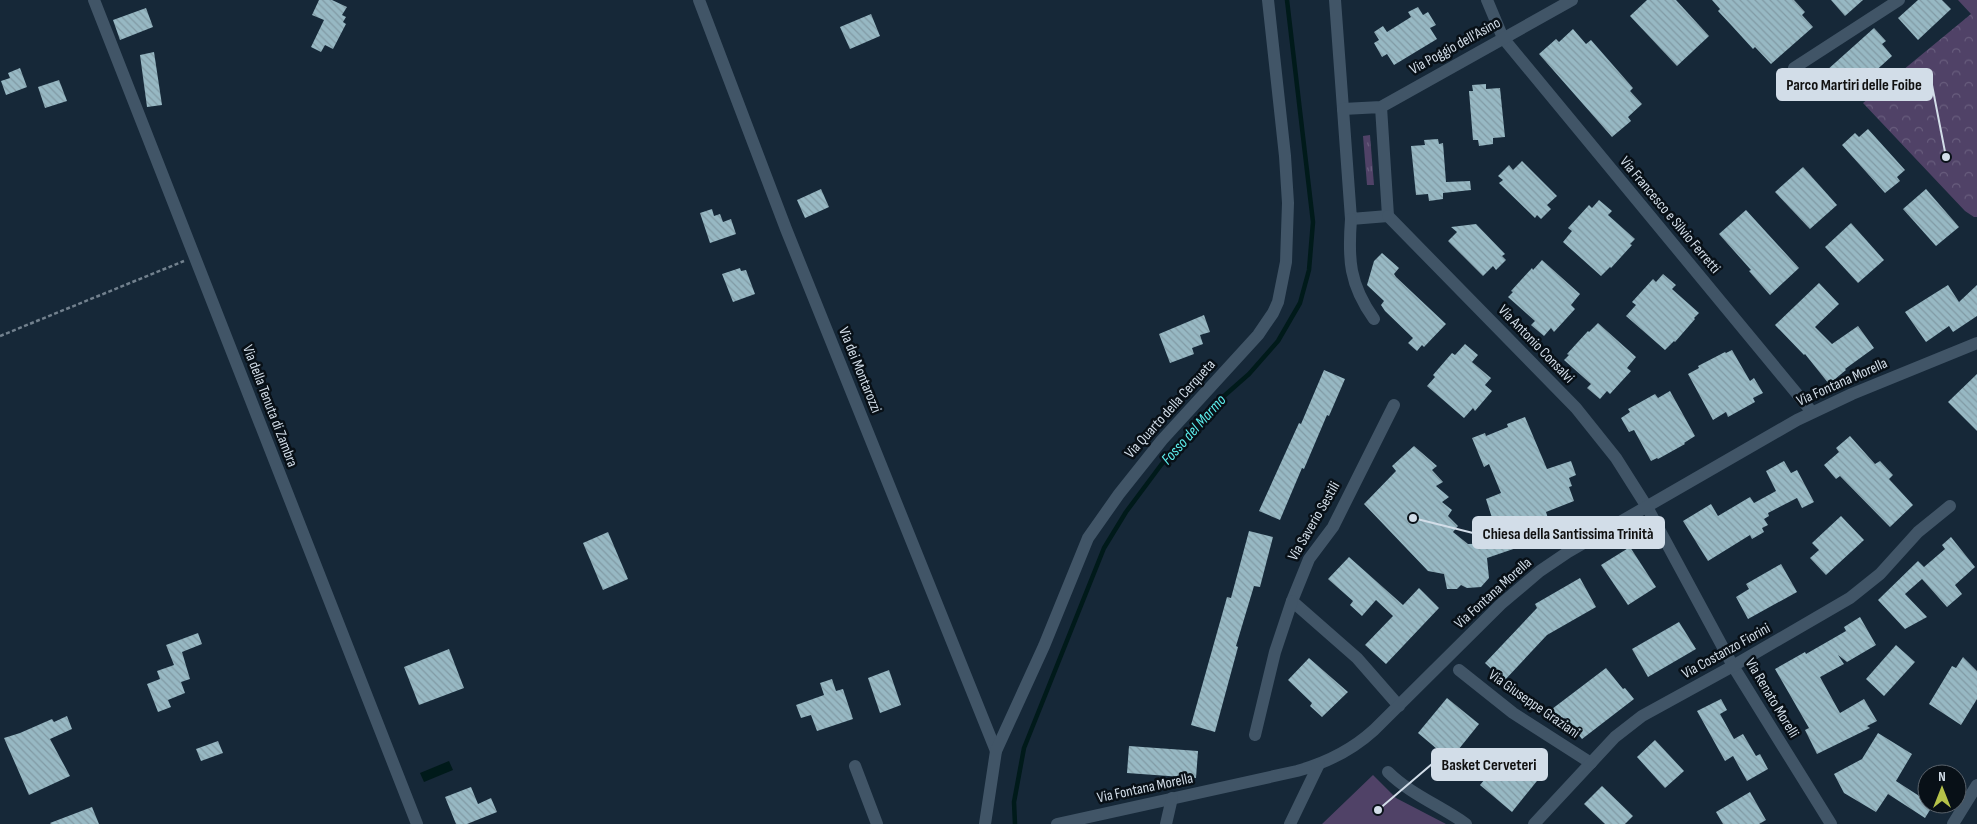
<svg xmlns="http://www.w3.org/2000/svg" width="1977" height="824" viewBox="0 0 1977 824" font-family="'Sofia Sans Condensed',sans-serif">
  <style>
    .grass { fill: url(#grass-tufts) }
    .forest { fill: url(#forest-crowns) }
    .garden { fill: #504267 }
    .water { fill: #001a1a }
    .lines { fill: none; stroke-linecap: round; stroke-linejoin: round }
    .stream { stroke: #001a1a; stroke-width: 4.5 }
    .building { fill: url(#building-back-hatch) }
    .path { stroke: #72818e; stroke-width: 2.5; stroke-dasharray: 4 2.5; stroke-linecap: butt }
    .minor { stroke: #415567; stroke-width: 12 }
    .labels { text-anchor: middle; dominant-baseline: central; stroke-width: 5; stroke-linejoin: round; paint-order: stroke }
    .street-label { font-size: 15px; fill: #d2dde8; stroke: #081017 }
    .water-label { font-size: 16px; font-style: italic; fill: #5ceceb; stroke: #081017 }
    .leader { fill: none; stroke: #d2dde8; stroke-width: 2 }
    .callout-dot { fill: #d2dde8; stroke: #081017; stroke-width: 2 }
    .callout { fill: #d2dde8; stroke: #d2dde8; stroke-width: 2 }
    .callout-label { font-size: 16px; text-anchor: middle; font-weight: bold; fill: #111 }
  </style>
  <defs>
    <pattern id="grass-tufts" width="24" height="20" patternUnits="userSpaceOnUse" patternTransform="scale(1.25)"><rect width="24" height="20" fill="#504267"/><path d="M3 7l-1-3M5 7V3M7 7l1-3M15 17l-1-3M17 17v-4M19 17l1-3" fill="none" stroke="#685d7d"/></pattern>
    <pattern id="forest-crowns" width="20" height="18" patternUnits="userSpaceOnUse" patternTransform="scale(1.25)"><rect width="20" height="18" fill="#504267"/><path d="M2 6a3 3 0 1 1 6 0M12 15a3 3 0 1 1 6 0" fill="none" stroke="#685d7d"/></pattern>
    <pattern id="building-back-hatch" width="6" height="6" patternUnits="userSpaceOnUse" patternTransform="scale(1.25)"><rect width="6" height="6" fill="#97b8c3"/><path d="M-1 5l2 2M0 0l6 6M5-1l2 2" fill="none" stroke="#819aa4"/></pattern>
  </defs>
  <rect width="100%" height="100%" fill="#162838"/>
  <path class="grass" d="M 1370,135 L 1374,185 L 1367,185 L 1363,136 Z"/>
  <path class="forest" d="M 1958,0 L 1977,0 L 1977,217 L 1974,217 L 1965,211 L 1863,103 L 1971,14 Z"/>
  <path class="garden" d="M 1373,775 L 1396,798 L 1446,824 L 1322,824 Z"/>
  <path class="water" d="M 449,761 L 453,770 L 424,782 L 420,773 Z"/>
  <g class="lines">
    <path class="stream" d="M 1015,824 L 1014,802 L 1024,748 L 1104,548 L 1126,512 L 1161,465 L 1207,411 L 1249,374 L 1278,341 L 1300,303 L 1309,270 L 1313,222 L 1287,0"/>
  </g>
  <g class="building">
    <path d="M 319,0 L 332,0 L 347,7 L 342,15 L 346,17 L 343,22 L 346,24 L 333,49 L 325,45 L 321,52 L 311,47 L 324,20 L 312,15 Z"/>
    <path d="M 1647,0 L 1676,0 L 1709,36 L 1677,66 L 1630,16 Z"/>
    <path d="M 1712,0 L 1794,0 L 1805,12 L 1802,15 L 1813,27 L 1771,64 L 1755,47 L 1753,49 L 1732,26 L 1718,11 L 1720,9 Z"/>
    <path d="M 1831,0 L 1863,0 L 1845,16 Z"/>
    <path d="M 1918,0 L 1942,0 L 1951,9 L 1918,40 L 1898,18 Z"/>
    <path d="M 1418,7 L 1423,15 L 1428,12 L 1436,25 L 1430,28 L 1437,39 L 1394,65 L 1387,54 L 1382,57 L 1374,43 L 1379,40 L 1374,32 L 1383,26 L 1387,32 L 1411,17 L 1408,12 Z"/>
    <path d="M 146,8 L 153,27 L 120,40 L 113,20 Z"/>
    <path d="M 871,14 L 880,36 L 850,49 L 840,27 Z"/>
    <path d="M 1874,28 L 1886,41 L 1882,44 L 1892,56 L 1850,94 L 1826,71 Z"/>
    <path d="M 1573,29 L 1586,44 L 1591,40 L 1633,88 L 1630,91 L 1642,104 L 1628,117 L 1631,121 L 1612,137 L 1539,54 L 1556,39 L 1559,42 Z"/>
    <path d="M 154,52 L 162,105 L 147,107 L 140,55 Z"/>
    <path d="M 20,68 L 27,87 L 6,95 L 1,81 L 10,78 L 8,73 Z"/>
    <path d="M 59,80 L 67,101 L 45,108 L 38,87 Z"/>
    <path d="M 1486,84 L 1486,89 L 1500,88 L 1505,137 L 1493,138 L 1493,144 L 1479,146 L 1478,140 L 1473,140 L 1469,91 L 1473,91 L 1472,85 Z"/>
    <path d="M 1868,129 L 1905,170 L 1897,177 L 1900,181 L 1885,193 L 1842,145 L 1855,133 L 1859,137 Z"/>
    <path d="M 1438,139 L 1439,144 L 1443,143 L 1446,182 L 1470,181 L 1471,190 L 1443,193 L 1443,199 L 1429,201 L 1428,194 L 1416,195 L 1411,146 L 1425,145 L 1424,140 Z"/>
    <path d="M 1522,161 L 1557,196 L 1547,205 L 1551,209 L 1541,219 L 1537,215 L 1535,218 L 1499,183 L 1503,180 L 1498,176 L 1509,165 L 1513,170 Z"/>
    <path d="M 1803,167 L 1837,205 L 1810,229 L 1775,192 Z"/>
    <path d="M 821,189 L 829,207 L 805,218 L 797,200 Z"/>
    <path d="M 1926,189 L 1959,227 L 1936,246 L 1903,209 Z"/>
    <path d="M 1599,200 L 1612,211 L 1608,215 L 1635,239 L 1630,244 L 1632,245 L 1611,268 L 1610,267 L 1601,276 L 1563,242 L 1572,231 L 1568,228 L 1589,205 L 1592,208 Z"/>
    <path d="M 712,209 L 714,216 L 720,214 L 723,222 L 731,219 L 736,234 L 710,243 L 700,213 Z"/>
    <path d="M 1746,210 L 1799,268 L 1770,295 L 1749,271 L 1751,270 L 1719,234 Z"/>
    <path d="M 1851,223 L 1884,260 L 1858,283 L 1825,247 Z"/>
    <path d="M 1476,224 L 1505,254 L 1502,256 L 1506,260 L 1496,270 L 1493,266 L 1483,276 L 1448,241 L 1457,232 L 1451,227 Z"/>
    <path d="M 1382,253 L 1399,268 L 1394,274 L 1396,277 L 1446,324 L 1424,347 L 1422,345 L 1417,351 L 1408,343 L 1413,338 L 1385,311 L 1381,305 L 1384,301 L 1367,285 L 1374,261 Z"/>
    <path d="M 1542,260 L 1580,294 L 1571,305 L 1575,309 L 1554,332 L 1551,328 L 1544,336 L 1531,325 L 1535,321 L 1508,297 L 1513,292 L 1511,291 L 1532,268 L 1533,270 Z"/>
    <path d="M 740,268 L 741,271 L 746,270 L 755,294 L 733,302 L 722,274 Z"/>
    <path d="M 1663,274 L 1676,285 L 1672,289 L 1699,313 L 1694,318 L 1695,319 L 1675,342 L 1674,341 L 1665,350 L 1626,316 L 1636,305 L 1632,302 L 1653,279 L 1656,282 Z"/>
    <path d="M 1819,283 L 1839,304 L 1815,327 L 1832,344 L 1858,326 L 1874,348 L 1845,369 L 1846,370 L 1829,384 L 1805,354 L 1804,355 L 1775,325 Z"/>
    <path d="M 1948,285 L 1959,302 L 1977,285 L 1977,316 L 1953,332 L 1949,326 L 1926,342 L 1905,312 Z"/>
    <path d="M 1204,315 L 1210,332 L 1200,335 L 1203,344 L 1192,348 L 1194,354 L 1170,363 L 1159,334 Z"/>
    <path d="M 1598,323 L 1636,357 L 1627,368 L 1631,371 L 1610,394 L 1607,391 L 1600,399 L 1587,388 L 1591,384 L 1564,360 L 1569,355 L 1567,354 L 1588,331 L 1589,332 Z"/>
    <path d="M 1465,344 L 1478,355 L 1472,362 L 1491,378 L 1485,385 L 1492,391 L 1475,411 L 1473,408 L 1464,418 L 1427,386 L 1435,377 L 1433,375 L 1452,353 L 1455,355 Z"/>
    <path d="M 1732,350 L 1750,381 L 1754,378 L 1763,393 L 1753,398 L 1755,402 L 1728,417 L 1726,412 L 1713,420 L 1688,374 L 1699,368 L 1698,366 L 1725,352 L 1726,353 Z"/>
    <path d="M 1324,370 L 1345,379 L 1329,416 L 1327,415 L 1304,469 L 1302,468 L 1280,520 L 1259,511 L 1299,423 L 1301,424 Z"/>
    <path d="M 1977,374 L 1977,431 L 1948,402 Z"/>
    <path d="M 1670,391 L 1695,436 L 1684,443 L 1685,444 L 1658,459 L 1657,458 L 1651,461 L 1634,430 L 1629,432 L 1621,418 L 1630,412 L 1628,409 L 1655,394 L 1658,398 Z"/>
    <path d="M 1525,417 L 1547,469 L 1571,461 L 1576,475 L 1569,478 L 1572,486 L 1569,487 L 1574,501 L 1546,512 L 1549,521 L 1541,524 L 1543,530 L 1522,537 L 1525,545 L 1487,558 L 1489,578 L 1481,587 L 1467,588 L 1461,585 L 1457,589 L 1447,589 L 1444,574 L 1428,571 L 1364,504 L 1396,471 L 1392,466 L 1414,446 L 1437,466 L 1432,470 L 1443,482 L 1436,486 L 1449,497 L 1442,502 L 1452,510 L 1448,516 L 1458,526 L 1453,532 L 1468,544 L 1500,543 L 1486,499 L 1501,493 L 1489,464 L 1484,467 L 1472,438 L 1485,433 L 1486,436 L 1508,427 L 1507,424 Z"/>
    <path d="M 1850,436 L 1875,464 L 1880,461 L 1893,475 L 1889,479 L 1913,505 L 1890,527 L 1840,476 L 1836,479 L 1824,465 L 1839,452 L 1836,448 Z"/>
    <path d="M 1784,461 L 1791,473 L 1797,470 L 1814,502 L 1802,508 L 1797,498 L 1768,513 L 1769,516 L 1764,519 L 1768,525 L 1762,528 L 1764,532 L 1752,539 L 1750,535 L 1708,561 L 1683,521 L 1711,504 L 1718,516 L 1750,497 L 1754,503 L 1776,491 L 1766,471 Z"/>
    <path d="M 1841,516 L 1864,540 L 1826,575 L 1810,558 L 1819,550 L 1812,543 Z"/>
    <path d="M 1249,531 L 1273,537 L 1260,587 L 1254,586 L 1236,646 L 1238,647 L 1215,732 L 1191,725 L 1227,597 L 1231,598 Z"/>
    <path d="M 608,532 L 628,579 L 603,590 L 583,543 Z"/>
    <path d="M 1951,537 L 1975,567 L 1955,585 L 1962,594 L 1947,607 L 1922,579 L 1905,594 L 1927,617 L 1905,629 L 1878,600 L 1918,561 L 1924,567 L 1945,549 L 1942,545 Z"/>
    <path d="M 1630,547 L 1656,587 L 1628,605 L 1601,565 Z"/>
    <path d="M 1349,557 L 1403,605 L 1419,588 L 1439,608 L 1386,664 L 1365,645 L 1393,616 L 1376,600 L 1362,616 L 1350,605 L 1353,601 L 1328,579 Z"/>
    <path d="M 1781,564 L 1797,592 L 1748,619 L 1736,597 L 1749,589 L 1746,584 Z"/>
    <path d="M 1580,578 L 1596,607 L 1547,635 L 1504,681 L 1485,663 L 1537,608 L 1535,604 Z"/>
    <path d="M 1860,617 L 1876,645 L 1847,662 L 1838,655 L 1844,664 L 1820,677 L 1840,713 L 1864,699 L 1877,721 L 1867,726 L 1870,728 L 1817,754 L 1805,730 L 1809,728 L 1775,669 L 1805,652 L 1806,654 L 1846,631 L 1844,627 Z"/>
    <path d="M 1679,622 L 1696,649 L 1648,677 L 1632,649 Z"/>
    <path d="M 198,633 L 202,644 L 182,652 L 190,679 L 181,682 L 185,693 L 168,700 L 171,707 L 158,712 L 147,684 L 160,679 L 157,671 L 174,665 L 166,645 Z"/>
    <path d="M 1896,645 L 1915,662 L 1884,696 L 1866,679 Z"/>
    <path d="M 449,649 L 464,688 L 419,705 L 404,667 Z"/>
    <path d="M 1963,657 L 1977,671 L 1977,699 L 1961,725 L 1929,704 L 1952,666 L 1956,668 Z"/>
    <path d="M 1309,658 L 1348,692 L 1322,717 L 1310,706 L 1312,703 L 1288,680 Z"/>
    <path d="M 1606,668 L 1623,689 L 1625,688 L 1634,699 L 1582,739 L 1565,718 L 1561,721 L 1552,709 Z"/>
    <path d="M 889,670 L 901,705 L 880,713 L 868,678 Z"/>
    <path d="M 832,679 L 836,691 L 843,689 L 853,719 L 817,731 L 811,715 L 801,718 L 796,705 L 824,695 L 820,683 Z"/>
    <path d="M 1447,698 L 1479,724 L 1450,760 L 1418,733 Z"/>
    <path d="M 1721,699 L 1727,710 L 1720,714 L 1734,739 L 1743,734 L 1756,756 L 1760,754 L 1768,769 L 1747,781 L 1733,756 L 1725,761 L 1697,711 Z"/>
    <path d="M 67,716 L 72,729 L 50,739 L 70,776 L 29,795 L 4,738 L 20,733 L 52,719 L 54,722 Z"/>
    <path d="M 1878,733 L 1912,754 L 1896,781 L 1927,801 L 1927,804 L 1933,805 L 1925,818 L 1888,794 L 1876,812 L 1844,793 L 1834,774 L 1862,759 Z"/>
    <path d="M 1655,740 L 1684,771 L 1665,788 L 1637,757 Z"/>
    <path d="M 218,741 L 223,753 L 201,761 L 196,749 Z"/>
    <path d="M 1129,746 L 1198,751 L 1196,778 L 1127,773 Z"/>
    <path d="M 1509,750 L 1541,776 L 1512,812 L 1480,785 Z"/>
    <path d="M 1602,786 L 1633,816 L 1625,824 L 1605,824 L 1584,804 Z"/>
    <path d="M 471,787 L 478,804 L 491,798 L 497,812 L 467,824 L 456,824 L 445,797 Z"/>
    <path d="M 1750,792 L 1766,820 L 1759,824 L 1723,824 L 1716,812 Z"/>
    <path d="M 92,807 L 99,824 L 51,824 L 50,823 Z"/>
  </g>
  <g class="lines">
    <path class="path" d="M 0,336 L 184,261"/>
    <g class="minor">
      <path d="M 94,0 L 417,824"/>
      <path d="M 699,0 L 786,229 L 996,751"/>
      <path d="M 1335,0 L 1343,109"/>
      <path d="M 1487,0 L 1503,38 L 1812,412"/>
      <path d="M 1794,68 L 1899,0"/>
      <path d="M 1381,107 L 1388,216 L 1351,219 L 1343,109 L 1381,107 L 1572,0"/>
      <path d="M 1388,216 L 1576,408 L 1616,458 L 1647,507 L 1733,666 L 1831,824"/>
      <path d="M 1351,219 C 1348,259 1349,284 1374,319"/>
      <path d="M 1394,405 L 1333,527 L 1309,559 L 1292,601 L 1357,658 L 1399,706"/>
      <path d="M 1459,670 L 1513,713 L 1591,763"/>
      <path d="M 1255,735 L 1275,652 L 1292,601"/>
      <path d="M 855,766 L 877,824"/>
      <path d="M 1388,772 C 1410,794 1441,806 1466,824"/>
      <path d="M 985,824 L 996,751 L 1044,646 L 1088,538 L 1119,494 L 1162,440 L 1258,335 L 1273,313 L 1278,302 L 1286,262 L 1288,203 L 1285,156 L 1268,0"/>
      <path d="M 1057,824 L 1297,771 C 1326,763 1351,751 1374,730 L 1501,604 L 1540,571 L 1568,552 L 1797,420 L 1852,394 L 1977,343"/>
      <path d="M 1166,824 L 1172,798"/>
      <path d="M 1290,824 L 1319,764"/>
      <path d="M 1534,824 L 1615,737 L 1642,716 L 1733,666 L 1850,598 L 1880,574 L 1918,532 L 1950,506"/>
      <path d="M 1953,824 L 1977,785"/>
    </g>
  </g>
  <g class="labels">
    <g class="street-label">
      <text transform="translate(1455 46) rotate(-29)">Via Poggio dell'Asino</text>
      <text transform="translate(1670 215) rotate(50)">Via Francesco e Silvio Ferretti</text>
      <text transform="translate(1536 344) rotate(46)">Via Antonio Consalvi</text>
      <text transform="translate(860 370) rotate(68)">Via dei Montarozzi</text>
      <text transform="translate(1842 382) rotate(-24)">Via Fontana Morella</text>
      <text transform="translate(270 406) rotate(69)">Via della Tenuta di Zambra</text>
      <text transform="translate(1170 409) rotate(-48)">Via Quarto della Cerqueta</text>
      <text transform="translate(1314 521) rotate(-60)">Via Saverio Sestili</text>
      <text transform="translate(1493 593) rotate(-42)">Via Fontana Morella</text>
      <text transform="translate(1726 651) rotate(-29)">Via Costanzo Fiorini</text>
      <text transform="translate(1772 698) rotate(59)">Via Renato Morelli</text>
      <text transform="translate(1534 704) rotate(35)">Via Giuseppe Graziani</text>
      <text transform="translate(1145 788) rotate(-12)">Via Fontana Morella</text>
    </g>
    <g class="water-label">
      <text transform="translate(1194 430) rotate(-48)">Fosso del Marmo</text>
    </g>
  </g>
  <path class="leader" d="M1946 157L1932 85M1413 518L1473 533M1378 810L1432 764"/>
  <g class="callout-dot">
    <circle cx="1946" cy="157" r="5"/>
    <circle cx="1413" cy="518" r="5"/>
    <circle cx="1378" cy="810" r="5"/>
  </g>
  <g class="callout">
    <rect x="1777" y="69" width="155" height="31" rx="5"/>
    <rect x="1473" y="517" width="191" height="31" rx="5"/>
    <rect x="1432" y="749" width="115" height="31" rx="5"/>
  </g>
  <g class="callout-label">
    <text x="1854" y="90">Parco Martiri delle Foibe</text>
    <text x="1568" y="539">Chiesa della Santissima Trinità</text>
    <text x="1489" y="770">Basket Cerveteri</text>
  </g>
  <g transform="translate(1942 789)"><circle r="24" fill="#081017" stroke="#59626b"/>
  <path d="M0-4L9 19L0 12L-9 19Z" fill="#b5c249"/>
  <text y="-8" font-size="14" font-weight="bold" text-anchor="middle" fill="#d2dde8">N</text>
  </g>
</svg>
